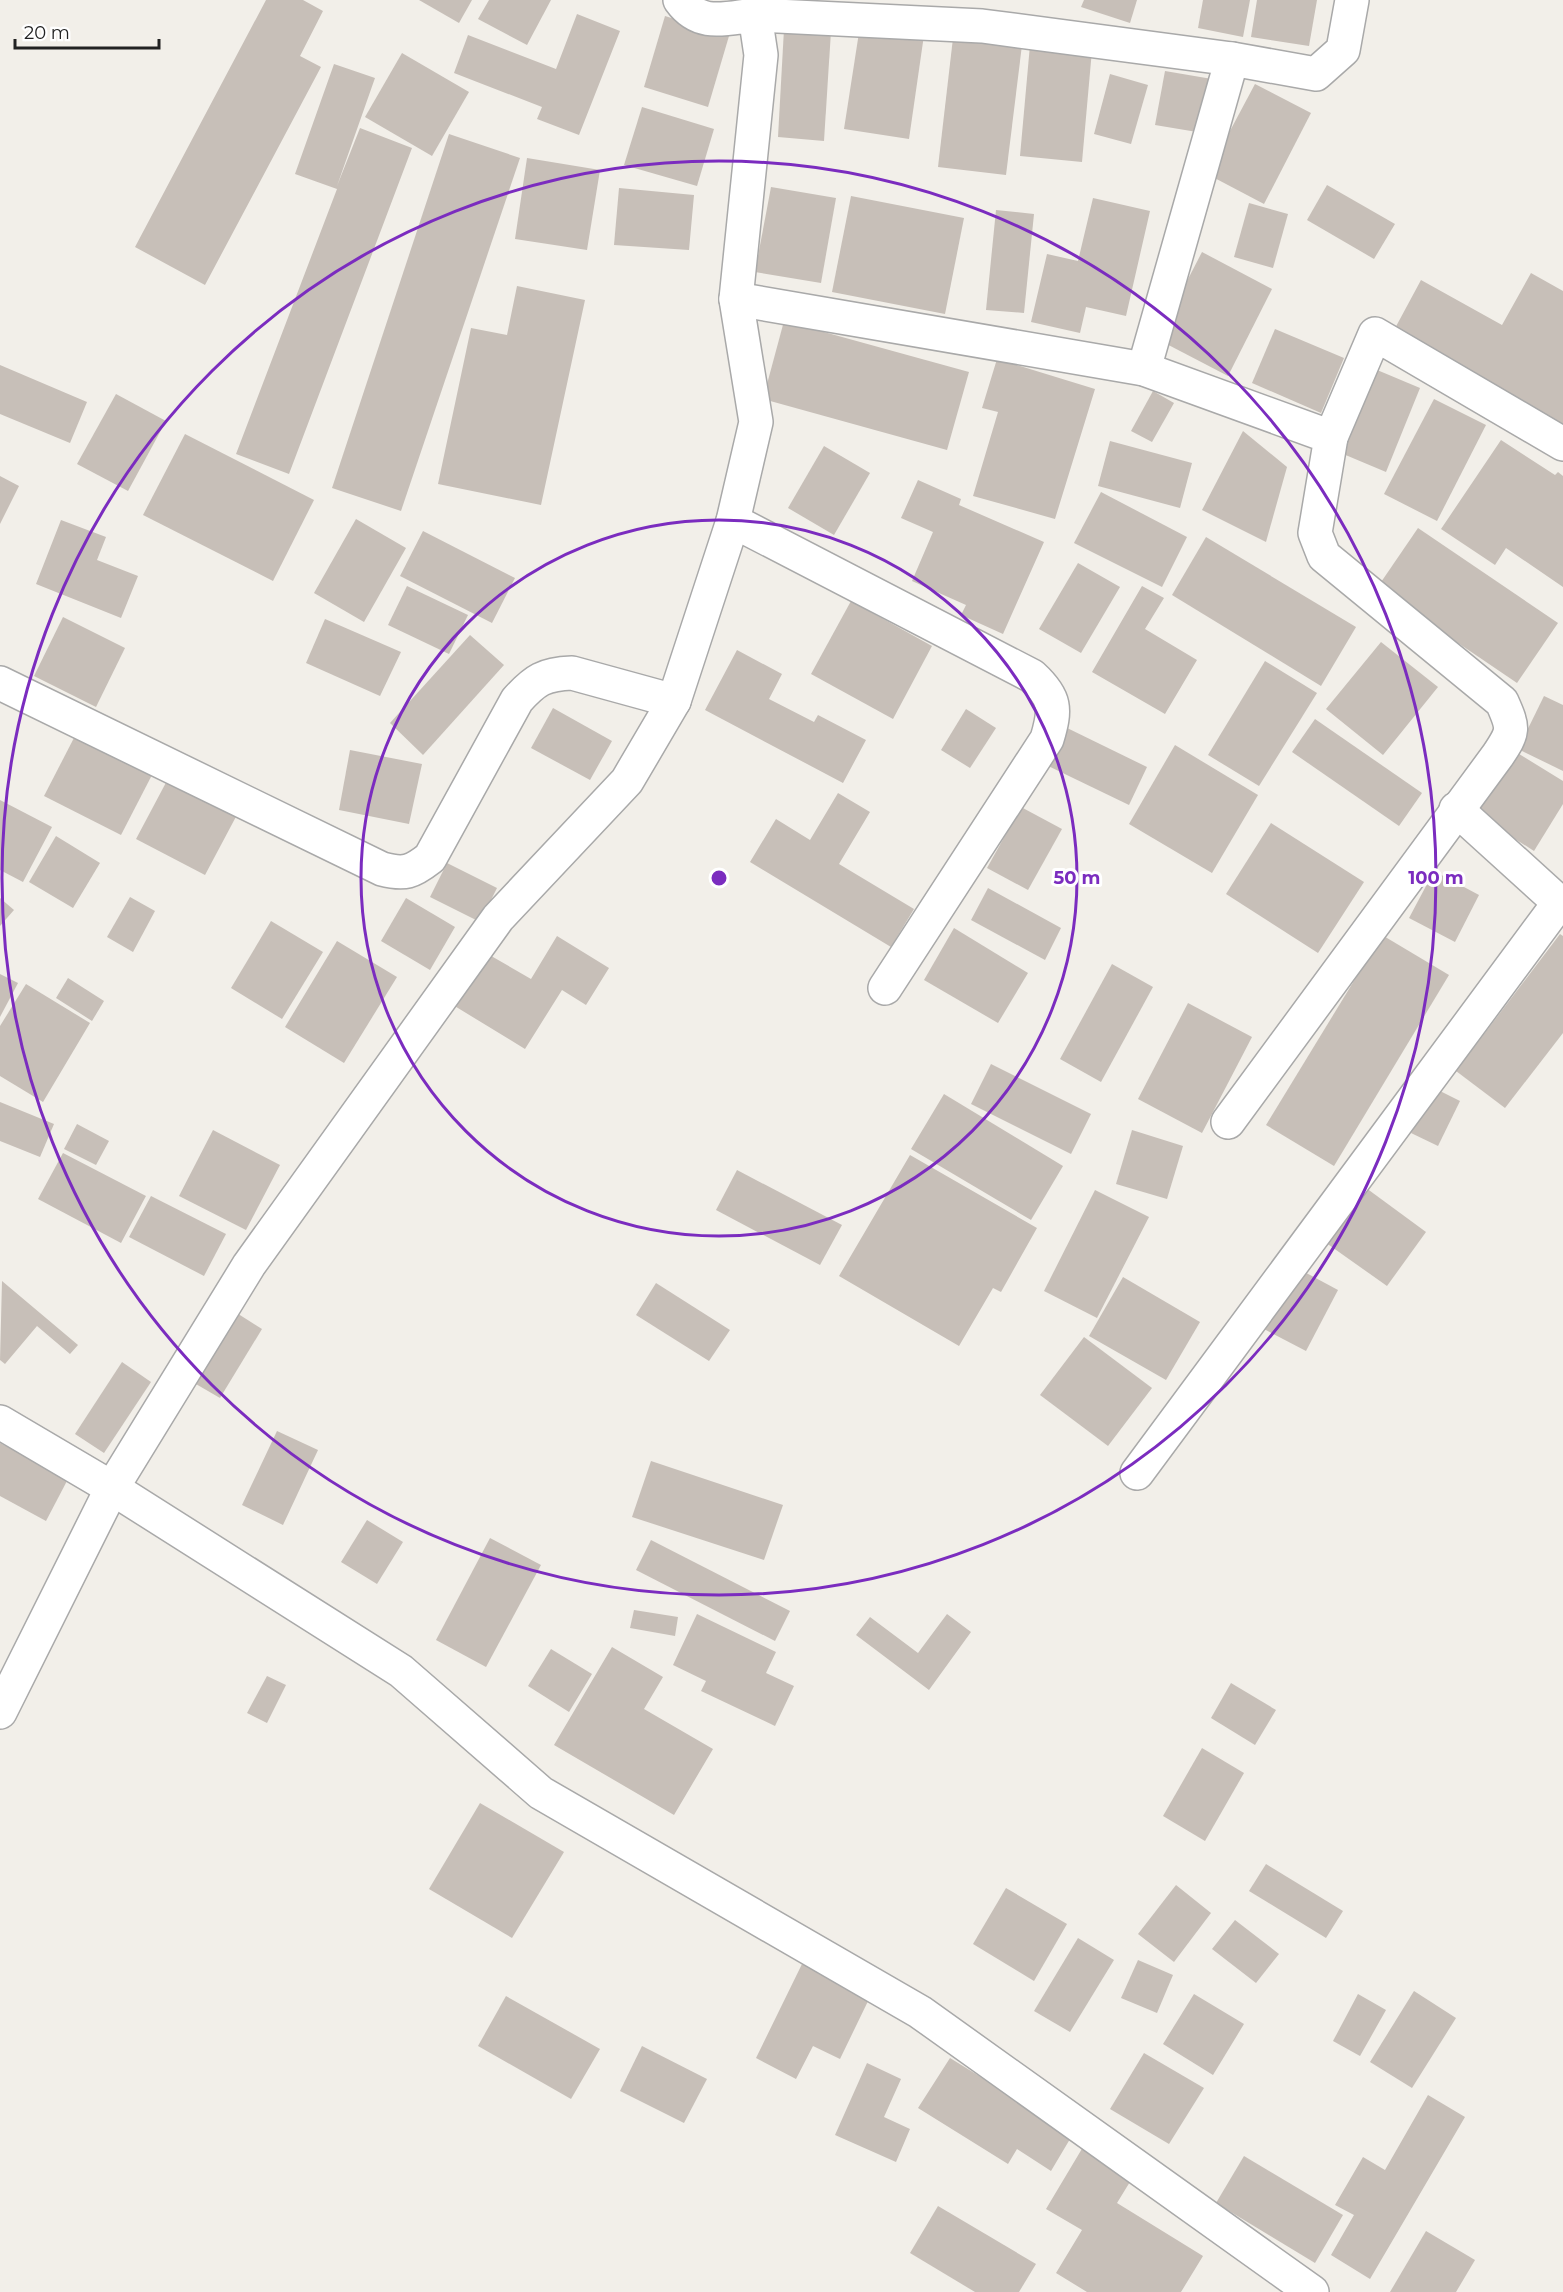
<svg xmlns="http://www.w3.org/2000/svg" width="1563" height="2292" viewBox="0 0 1563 2292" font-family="Montserrat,sans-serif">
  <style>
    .building { fill: #c7bfb8 }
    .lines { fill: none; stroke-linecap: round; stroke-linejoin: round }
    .minor-casing { stroke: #a9a9a9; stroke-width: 36 }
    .minor { stroke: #fff; stroke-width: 33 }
    .ring { fill: none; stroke: #7b2cbf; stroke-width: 3 }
    .centre { fill: #7b2cbf; stroke: #fff; stroke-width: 3 }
    .ring-label { font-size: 18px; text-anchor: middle; font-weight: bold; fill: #7b2cbf; stroke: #fff; stroke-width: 6; stroke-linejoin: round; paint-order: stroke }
  </style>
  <rect width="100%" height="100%" fill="#f2efe9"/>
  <g class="building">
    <path d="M 266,0 L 303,0 L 323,11 L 300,56 L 321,67 L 205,285 L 135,247 Z"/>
    <path d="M 419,0 L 472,0 L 459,23 Z"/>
    <path d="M 489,0 L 551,0 L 527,45 L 478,19 Z"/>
    <path d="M 1084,0 L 1137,0 L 1130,23 L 1081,7 Z"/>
    <path d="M 1203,0 L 1250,0 L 1243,37 L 1198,28 Z"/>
    <path d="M 1257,0 L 1317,0 L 1309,46 L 1251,37 Z"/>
    <path d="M 577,14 L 620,31 L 579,135 L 537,119 L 542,107 L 454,73 L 468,35 L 556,69 Z"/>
    <path d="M 665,16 L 729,36 L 708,107 L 644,87 Z"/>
    <path d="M 860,26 L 924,35 L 909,139 L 844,129 Z"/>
    <path d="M 784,29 L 831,31 L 824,141 L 778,137 Z"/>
    <path d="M 953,38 L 1022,45 L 1006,175 L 938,167 Z"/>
    <path d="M 1030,45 L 1092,50 L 1082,162 L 1020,156 Z"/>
    <path d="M 402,53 L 469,92 L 432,156 L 365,117 Z"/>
    <path d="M 334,64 L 375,78 L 337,186 L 360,128 L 412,148 L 289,474 L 236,454 L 337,189 L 295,174 Z"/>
    <path d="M 1165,71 L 1212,79 L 1203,133 L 1155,125 Z"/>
    <path d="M 1110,74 L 1148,85 L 1131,144 L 1094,134 Z"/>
    <path d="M 1255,84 L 1311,113 L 1264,204 L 1207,174 Z"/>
    <path d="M 642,107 L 714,129 L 697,186 L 624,165 Z"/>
    <path d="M 449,134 L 520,158 L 401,511 L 332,488 Z"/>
    <path d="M 527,158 L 600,170 L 587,250 L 515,239 Z"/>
    <path d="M 1327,185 L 1395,224 L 1374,259 L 1307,220 Z"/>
    <path d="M 771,187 L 836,198 L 821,283 L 755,272 Z"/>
    <path d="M 619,188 L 694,195 L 689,250 L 614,245 Z"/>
    <path d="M 851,196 L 964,218 L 945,314 L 832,292 Z"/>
    <path d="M 1093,198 L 1150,211 L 1126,316 L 1086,307 L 1080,333 L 1031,322 L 1047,254 L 1078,261 Z"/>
    <path d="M 1249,203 L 1288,214 L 1273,268 L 1234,257 Z"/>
    <path d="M 996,210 L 1034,214 L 1024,313 L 986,310 Z"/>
    <path d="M 1202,252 L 1272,289 L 1228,376 L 1157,339 Z"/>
    <path d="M 1531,273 L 1563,291 L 1563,426 L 1393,332 L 1421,280 L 1502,325 Z"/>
    <path d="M 517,286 L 585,300 L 541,505 L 438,484 L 471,328 L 507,335 Z"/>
    <path d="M 784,321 L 969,372 L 947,450 L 763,399 Z"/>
    <path d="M 1275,329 L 1344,358 L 1321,413 L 1252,383 Z"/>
    <path d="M 997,359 L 1095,389 L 1055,519 L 973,496 L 998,412 L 982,408 Z"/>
    <path d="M 0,365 L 87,402 L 70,443 L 0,414 Z"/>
    <path d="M 1370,367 L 1420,388 L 1386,472 L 1336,451 Z"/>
    <path d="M 1153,391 L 1174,403 L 1152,442 L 1131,431 Z"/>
    <path d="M 116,394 L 166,421 L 128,491 L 77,464 Z"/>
    <path d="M 1434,399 L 1486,425 L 1437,521 L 1384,494 Z"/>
    <path d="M 1243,431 L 1287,467 L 1266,542 L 1202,510 Z"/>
    <path d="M 185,434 L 314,500 L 273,581 L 143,515 Z"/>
    <path d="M 1501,440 L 1555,475 L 1558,472 L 1563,476 L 1563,587 L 1506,548 L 1495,565 L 1441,529 Z"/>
    <path d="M 1110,441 L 1192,463 L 1180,508 L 1098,486 Z"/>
    <path d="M 824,446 L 870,473 L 834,535 L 788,508 Z"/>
    <path d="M 0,476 L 19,486 L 0,524 Z"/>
    <path d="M 918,480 L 961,499 L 959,505 L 1044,542 L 1003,634 L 961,615 L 966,605 L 912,581 L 933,532 L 901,518 Z"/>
    <path d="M 1101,492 L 1187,537 L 1162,587 L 1074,543 Z"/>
    <path d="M 356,519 L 406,548 L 364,622 L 314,593 Z"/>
    <path d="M 61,520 L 106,537 L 97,560 L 138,576 L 121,618 L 36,584 Z"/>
    <path d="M 1418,528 L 1558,623 L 1517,683 L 1377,588 Z"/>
    <path d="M 423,531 L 515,578 L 492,623 L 400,576 Z"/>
    <path d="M 1206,537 L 1356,627 L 1321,686 L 1172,595 Z"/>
    <path d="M 1078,563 L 1120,587 L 1081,653 L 1039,629 Z"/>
    <path d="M 407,586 L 468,615 L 449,654 L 388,625 Z"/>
    <path d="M 1142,586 L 1164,598 L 1145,629 L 1197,660 L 1165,714 L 1092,672 Z"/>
    <path d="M 851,601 L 932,646 L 893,719 L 811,674 Z"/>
    <path d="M 63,617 L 125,648 L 96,707 L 34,676 Z"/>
    <path d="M 325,619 L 401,652 L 380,696 L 306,663 Z"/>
    <path d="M 470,635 L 504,665 L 423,755 L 390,723 Z"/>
    <path d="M 1381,642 L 1438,687 L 1383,755 L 1326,709 Z"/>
    <path d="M 737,650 L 782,674 L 769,699 L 814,722 L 818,715 L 866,740 L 843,783 L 705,710 Z"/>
    <path d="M 1265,661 L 1317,693 L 1259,786 L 1208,755 Z"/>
    <path d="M 1544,696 L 1563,705 L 1563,771 L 1518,749 Z"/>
    <path d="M 553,708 L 612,741 L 590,780 L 531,748 Z"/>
    <path d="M 966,709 L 996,728 L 970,768 L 941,750 Z"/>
    <path d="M 1315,719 L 1422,793 L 1399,826 L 1292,752 Z"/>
    <path d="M 1061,725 L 1147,767 L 1129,805 L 1042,763 Z"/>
    <path d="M 76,734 L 153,773 L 121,835 L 44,796 Z"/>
    <path d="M 1175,745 L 1258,795 L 1212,873 L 1129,824 Z"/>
    <path d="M 1511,749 L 1563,781 L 1563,804 L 1534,851 L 1473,812 Z"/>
    <path d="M 350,750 L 422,764 L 409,824 L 339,810 Z"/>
    <path d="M 170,775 L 239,811 L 205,875 L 136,839 Z"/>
    <path d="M 838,793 L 870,812 L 839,864 L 914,909 L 891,947 L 750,862 L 776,819 L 810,840 Z"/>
    <path d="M 0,800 L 52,827 L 23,882 L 0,870 Z"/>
    <path d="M 1021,807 L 1062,829 L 1028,890 L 987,868 Z"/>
    <path d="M 1271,823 L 1364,882 L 1318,953 L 1226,894 Z"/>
    <path d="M 56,836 L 100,863 L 73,908 L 29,882 Z"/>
    <path d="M 447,863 L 497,888 L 480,922 L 430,897 Z"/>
    <path d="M 1434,871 L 1479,895 L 1455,942 L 1409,918 Z"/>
    <path d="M 988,888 L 1061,928 L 1045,960 L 971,920 Z"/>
    <path d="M 130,897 L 155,911 L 133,952 L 107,937 Z"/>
    <path d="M 0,898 L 14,910 L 0,926 Z"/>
    <path d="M 406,898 L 455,927 L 430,970 L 381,941 Z"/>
    <path d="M 271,921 L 323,952 L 282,1019 L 231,988 Z"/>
    <path d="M 954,928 L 1028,973 L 998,1023 L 924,980 Z"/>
    <path d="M 1560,934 L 1563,936 L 1563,1033 L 1505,1108 L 1456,1071 Z"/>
    <path d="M 1382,935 L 1449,975 L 1334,1166 L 1266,1125 Z"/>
    <path d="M 557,936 L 609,968 L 586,1005 L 562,990 L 525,1049 L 453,1005 L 486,953 L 531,979 Z"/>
    <path d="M 337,941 L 397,977 L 344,1063 L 285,1027 Z"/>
    <path d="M 1112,964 L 1153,987 L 1101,1082 L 1060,1059 Z"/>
    <path d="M 0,974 L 18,983 L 0,1017 Z"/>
    <path d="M 68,978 L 104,1001 L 92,1021 L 56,998 Z"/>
    <path d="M 26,984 L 90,1023 L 43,1102 L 0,1076 L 0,1026 Z"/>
    <path d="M 1188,1003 L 1252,1037 L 1202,1133 L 1138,1099 Z"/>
    <path d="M 991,1064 L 1091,1114 L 1071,1154 L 971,1104 Z"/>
    <path d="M 1434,1088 L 1460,1101 L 1438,1146 L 1411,1133 Z"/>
    <path d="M 944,1094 L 1063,1166 L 1031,1220 L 911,1149 Z"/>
    <path d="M 0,1102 L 54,1124 L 40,1157 L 0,1141 Z"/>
    <path d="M 77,1124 L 109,1141 L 96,1165 L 64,1149 Z"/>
    <path d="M 213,1130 L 280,1165 L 246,1230 L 179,1196 Z"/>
    <path d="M 1132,1130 L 1183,1146 L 1167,1199 L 1116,1184 Z"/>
    <path d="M 63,1153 L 146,1196 L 121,1243 L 38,1199 Z"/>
    <path d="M 910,1155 L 1037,1228 L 1001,1292 L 993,1288 L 959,1346 L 839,1276 Z"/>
    <path d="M 737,1170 L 842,1225 L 820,1265 L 716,1210 Z"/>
    <path d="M 1362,1185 L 1426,1232 L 1387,1286 L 1322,1240 Z"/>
    <path d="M 1095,1190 L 1149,1217 L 1097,1318 L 1044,1291 Z"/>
    <path d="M 151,1196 L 226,1234 L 204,1276 L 129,1237 Z"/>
    <path d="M 1297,1268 L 1338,1290 L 1306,1351 L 1264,1329 Z"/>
    <path d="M 1123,1277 L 1200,1322 L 1166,1380 L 1089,1336 Z"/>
    <path d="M 2,1281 L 78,1345 L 70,1354 L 37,1326 L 5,1364 L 0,1360 Z"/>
    <path d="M 656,1283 L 730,1330 L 709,1361 L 636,1315 Z"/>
    <path d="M 232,1310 L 262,1329 L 220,1398 L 189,1380 Z"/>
    <path d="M 1084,1337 L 1152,1388 L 1108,1446 L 1040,1395 Z"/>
    <path d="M 122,1362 L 151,1382 L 104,1453 L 75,1434 Z"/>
    <path d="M 277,1431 L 318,1450 L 283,1525 L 242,1505 Z"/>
    <path d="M 0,1443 L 68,1479 L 46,1521 L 0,1496 Z"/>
    <path d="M 651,1461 L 783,1505 L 764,1560 L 632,1517 Z"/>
    <path d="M 367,1520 L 403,1542 L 377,1584 L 341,1562 Z"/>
    <path d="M 490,1538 L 541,1565 L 486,1667 L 436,1640 Z"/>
    <path d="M 651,1540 L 790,1611 L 775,1641 L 636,1570 Z"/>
    <path d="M 634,1610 L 678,1617 L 675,1636 L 630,1628 Z"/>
    <path d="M 697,1614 L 776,1652 L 766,1673 L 794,1686 L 775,1726 L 701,1691 L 706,1681 L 673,1665 Z"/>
    <path d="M 947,1614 L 971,1632 L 929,1690 L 856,1635 L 870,1617 L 918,1653 Z"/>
    <path d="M 612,1647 L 663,1677 L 644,1709 L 713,1749 L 674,1815 L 554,1745 Z"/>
    <path d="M 551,1649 L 592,1674 L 569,1712 L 528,1686 Z"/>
    <path d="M 267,1676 L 286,1685 L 267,1723 L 247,1713 Z"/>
    <path d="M 1231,1683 L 1276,1710 L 1255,1745 L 1211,1718 Z"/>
    <path d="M 1202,1748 L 1244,1773 L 1205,1841 L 1163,1816 Z"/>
    <path d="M 480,1803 L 564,1852 L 512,1938 L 429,1889 Z"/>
    <path d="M 1266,1864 L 1343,1911 L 1326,1938 L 1249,1891 Z"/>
    <path d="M 1176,1885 L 1211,1913 L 1174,1962 L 1138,1934 Z"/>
    <path d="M 1006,1888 L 1067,1924 L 1034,1981 L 973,1944 Z"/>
    <path d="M 1235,1920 L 1279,1954 L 1256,1983 L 1212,1949 Z"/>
    <path d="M 1078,1938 L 1114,1960 L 1070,2032 L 1034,2011 Z"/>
    <path d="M 1138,1960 L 1173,1975 L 1157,2013 L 1121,1998 Z"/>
    <path d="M 802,1964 L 870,1997 L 840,2059 L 813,2046 L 796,2079 L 756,2058 Z"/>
    <path d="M 1414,1991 L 1456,2018 L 1412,2088 L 1370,2062 Z"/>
    <path d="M 1194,1994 L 1244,2024 L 1213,2075 L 1163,2044 Z"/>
    <path d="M 1358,1994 L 1386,2010 L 1360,2056 L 1333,2041 Z"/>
    <path d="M 506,1996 L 600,2049 L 571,2099 L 478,2046 Z"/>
    <path d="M 642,2046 L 707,2079 L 684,2123 L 620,2091 Z"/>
    <path d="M 1144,2053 L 1204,2088 L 1169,2144 L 1110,2109 Z"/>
    <path d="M 950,2058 L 1073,2134 L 1051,2171 L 1017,2149 L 1008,2164 L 918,2108 Z"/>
    <path d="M 867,2063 L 901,2079 L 884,2117 L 910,2129 L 896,2162 L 835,2135 Z"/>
    <path d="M 1428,2095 L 1465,2117 L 1370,2279 L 1331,2255 L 1354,2215 L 1335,2205 L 1363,2157 L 1385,2170 Z"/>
    <path d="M 1086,2142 L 1136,2172 L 1117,2203 L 1203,2256 L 1181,2292 L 1087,2292 L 1056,2273 L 1082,2230 L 1046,2209 Z"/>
    <path d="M 1244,2156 L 1343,2215 L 1315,2263 L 1216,2203 Z"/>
    <path d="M 938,2206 L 1036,2264 L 1019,2292 L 975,2292 L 910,2253 Z"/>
    <path d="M 1426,2231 L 1475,2260 L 1456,2292 L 1390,2292 Z"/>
  </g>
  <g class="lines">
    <g class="minor-casing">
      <g id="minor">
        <path d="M 755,15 L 982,26 L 1232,59 L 1316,74 L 1343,50 L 1352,0"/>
        <path d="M 736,299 L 1144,369 L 1331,437 L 1315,533 L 1324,556 L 1502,702 C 1514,729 1514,731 1498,755 L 1228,1122"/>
        <path d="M 1144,369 L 1232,59"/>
        <path d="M 1331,437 L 1375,334 L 1563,444"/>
        <path d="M 733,521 L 1032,676 C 1056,698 1056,709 1047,739 L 885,988"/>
        <path d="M 0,683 L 382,869 C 405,875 412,872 430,858 L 517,700 C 535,680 544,674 572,673 L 674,701"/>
        <path d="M 1456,809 L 1563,906"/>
        <path d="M 0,1422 L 112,1488 L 401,1671 L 541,1793 L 920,2012 L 1312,2292"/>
        <path d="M 1137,1473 L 1559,903"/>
        <path d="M 0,1712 L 112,1488 L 249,1265 L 498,918 L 627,781 L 674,701 L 733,521 L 756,422 L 736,299 L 761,55 L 755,15 C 726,18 700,28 680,0"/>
      </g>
    </g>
    <use href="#minor" class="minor"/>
  </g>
  <g class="ring">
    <circle cx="719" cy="878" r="358"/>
    <circle cx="719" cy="878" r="717"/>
  </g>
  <circle cx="719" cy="878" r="9" class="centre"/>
  <g class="ring-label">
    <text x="1077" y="884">50 m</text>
    <text x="1436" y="884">100 m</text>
  </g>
  <path d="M15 39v9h144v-9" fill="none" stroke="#222222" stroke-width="3"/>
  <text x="24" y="39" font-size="18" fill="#222222" stroke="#ffffff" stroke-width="4.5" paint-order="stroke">20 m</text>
</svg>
